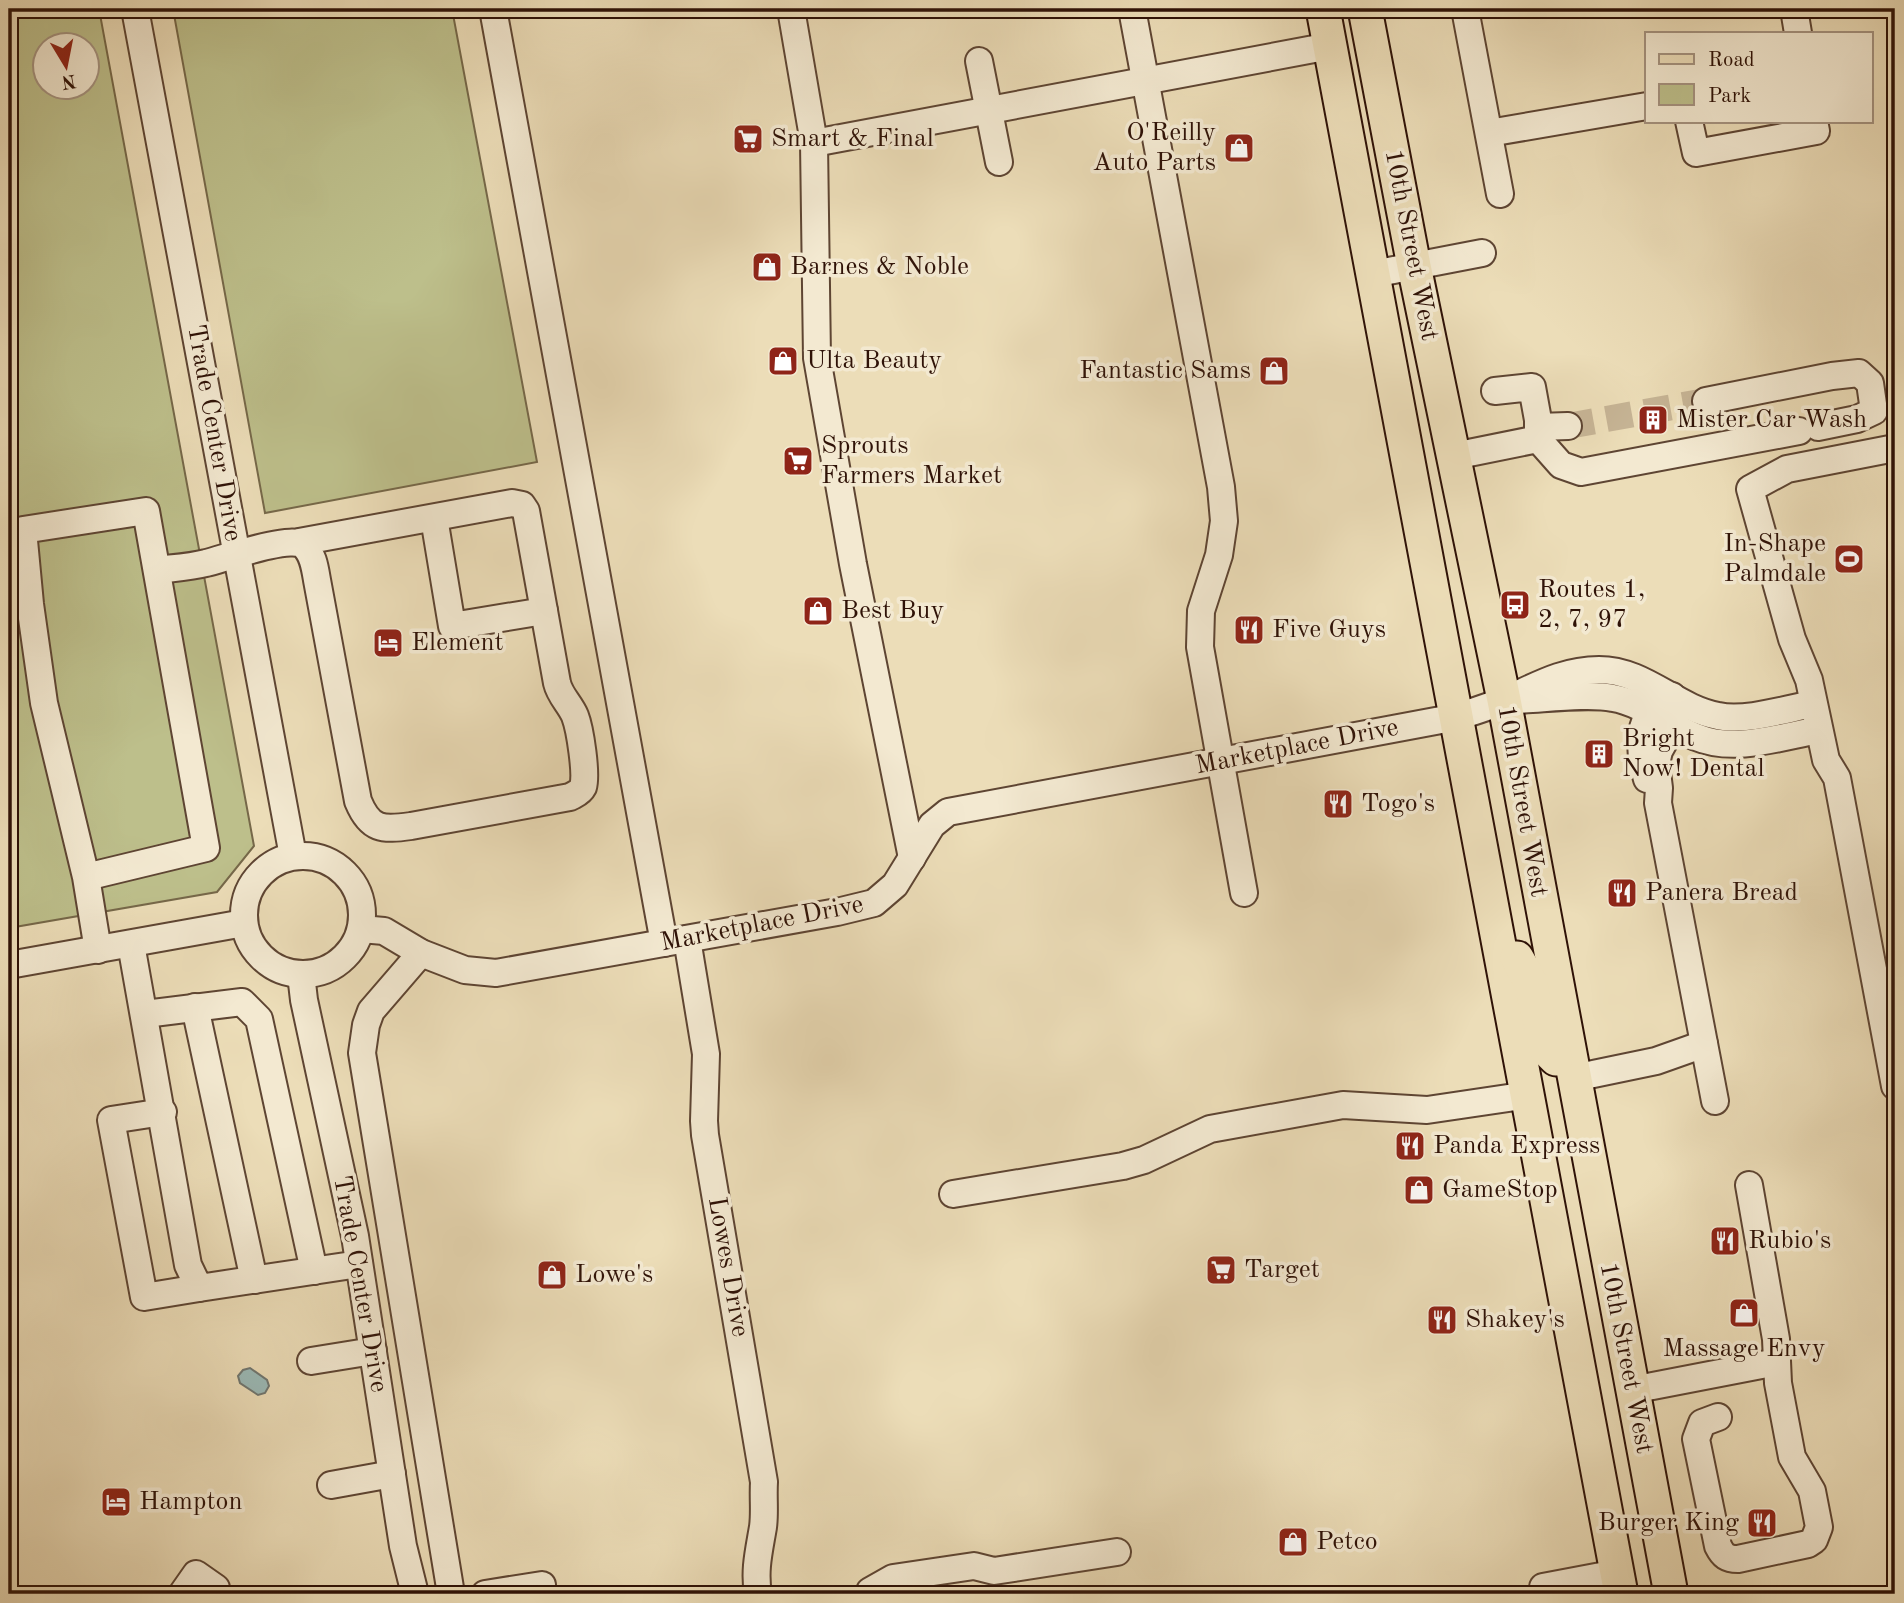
<svg xmlns="http://www.w3.org/2000/svg" width="1904" height="1603" viewBox="0 0 1904 1603" font-family="'Old Standard TT',serif">
  <style>
    .green { fill: #bdbf8b; stroke: #766849; stroke-width: 2; fill-rule: evenodd }
    .water { fill: #9bbab7; stroke: #707771; stroke-width: 2 }
    .lines { fill: none; stroke-linecap: round; stroke-linejoin: round }
    .minor-tunnel { stroke: #c6b495; stroke-width: 26; stroke-dasharray: 26 13; stroke-linecap: butt }
    .minor-casing { stroke: #5e4533; stroke-width: 30 }
    .major-casing { stroke: #2f1207; stroke-width: 37 }
    .minor { stroke: #f3e9d1; stroke-width: 26 }
    .major { stroke: #ecddb8; stroke-width: 33 }
    .labels { text-anchor: middle; dominant-baseline: central; stroke-width: 7; stroke-linejoin: round; paint-order: stroke }
    .poi-label { font-size: 26px; fill: #2f1207; stroke: #f3e9d1; text-anchor: start }
    .street-label { font-size: 26px; fill: #2f1207; stroke: #f3e9d1 }
  </style>
  <rect width="100%" height="100%" fill="#ecddb8"/>
  <filter id="stains"><feTurbulence type="fractalNoise" baseFrequency=".00286" numOctaves="4"/><feColorMatrix values="0 0 0 0 .2 0 0 0 0 .09 0 0 0 0 .02 0 0 0 .5 -.17"/></filter>
  <radialGradient id="worn" r=".72"><stop offset=".6" stop-color="#630" stop-opacity="0"/><stop offset="1" stop-color="#630" stop-opacity=".3"/></radialGradient>
  <g class="green">
    <path d="M 9,9 L 99,9 L 254,846 L 217,892 L 9,928 ZM 46,46 L 88,46 L 88,88 L 46,88 Z"/>
    <path d="M 173,9 L 452,9 L 537,462 L 265,513 Z"/>
  </g>
  <path class="water" d="M 250,1368 L 267,1380 L 269,1386 L 265,1393 L 258,1395 L 240,1383 L 238,1376 L 243,1370 Z"/>
  <g class="lines">
    <path class="minor-tunnel" d="M 1568,426 L 1706,401"/>
    <g class="minor-casing">
      <g id="minor">
        <path d="M 135,9 L 293,856"/>
        <path d="M 493,9 L 664,943"/>
        <path d="M 791,9 L 814,143 L 817,358 L 853,564 L 912,858"/>
        <path d="M 1132,9 L 1221,487 L 1224,521 L 1219,555 L 1201,611 L 1200,647 L 1244,893"/>
        <path d="M 1465,9 L 1500,194"/>
        <path d="M 1794,9 L 1798,33"/>
        <path d="M 979,61 L 999,162"/>
        <path d="M 1689,121 L 1696,153 L 1816,131 L 1814,121"/>
        <path d="M 1489,133 L 1647,106"/>
        <path d="M 814,143 L 1330,46"/>
        <path d="M 1373,274 L 1482,253"/>
        <path d="M 1706,401 L 1832,376 L 1859,373 L 1870,383 L 1874,411 L 1857,419 L 1818,427"/>
        <path d="M 1538,427 L 1568,426"/>
        <path d="M 1538,439 L 1561,465 L 1581,472 L 1799,431"/>
        <path d="M 1895,448 L 1787,469 L 1750,489 L 1792,639 L 1809,680 L 1826,760 L 1837,778 L 1895,1086"/>
        <path d="M 1454,456 L 1538,439 L 1538,420 L 1532,387 L 1495,391"/>
        <path d="M 434,518 L 452,626 L 544,611"/>
        <path d="M 157,570 C 173,568 191,567 206,563 C 223,559 290,535 303,545 C 313,553 315,568 317,580 L 358,801 C 370,830 382,830 411,826 L 570,797 C 575,794 580,793 583,787 C 587,774 580,729 575,716 C 570,704 560,696 557,683 L 526,511 L 522,505 L 512,503 L 299,542"/>
        <path d="M 1672,696 L 1673,726 L 1659,751 L 1656,764 L 1659,788 L 1658,803 L 1715,1101"/>
        <path d="M 1516,700 C 1544,699 1588,693 1613,698 C 1643,703 1668,726 1696,737 C 1734,753 1780,737 1819,730"/>
        <path d="M 1647,779 C 1641,760 1637,732 1649,714 C 1652,710 1658,706 1662,703"/>
        <circle cx="303" cy="915" r="59"/>
        <path d="M 86,877 L 206,848 L 146,511 L 23,530 L 30,604 L 44,703 L 86,877 L 98,950"/>
        <path d="M 361,929 L 384,931 L 421,953 L 465,970 L 496,973 L 837,912 L 874,903 L 895,885 L 932,825 L 948,812 L 1457,717 C 1472,712 1488,707 1503,701 C 1535,687 1562,670 1599,670 C 1645,670 1675,708 1718,716 C 1745,722 1786,709 1813,704"/>
        <path d="M 687,939 L 706,1054 L 704,1121 L 705,1135 L 764,1482 C 763,1497 765,1513 763,1527 C 759,1551 754,1570 758,1594"/>
        <path d="M 131,944 L 188,1265 L 199,1288 L 359,1264"/>
        <path d="M 421,953 L 371,1011 L 366,1025 L 362,1053 L 451,1594"/>
        <path d="M 9,965 L 244,923"/>
        <path d="M 301,974 L 304,1000 L 355,1236 L 403,1546 L 415,1594"/>
        <path d="M 195,1007 L 254,1280"/>
        <path d="M 145,1014 L 242,1002 L 259,1019 L 314,1271"/>
        <path d="M 1574,1078 L 1656,1061 L 1704,1044"/>
        <path d="M 163,1112 L 111,1120 L 144,1297 L 199,1288"/>
        <path d="M 953,1194 L 1123,1166 L 1144,1160 L 1210,1129 L 1343,1105 L 1427,1110 L 1528,1095"/>
        <path d="M 311,1361 L 373,1351"/>
        <path d="M 1632,1390 L 1777,1362"/>
        <path d="M 1718,1417 L 1702,1423 L 1696,1439 L 1718,1546 C 1723,1556 1727,1559 1738,1559 L 1808,1544 L 1814,1540 L 1819,1527 L 1812,1491 L 1792,1457 L 1778,1383 L 1776,1339 L 1749,1185"/>
        <path d="M 331,1485 L 392,1474"/>
        <path d="M 1543,1587 L 1617,1573"/>
        <path d="M 870,1591 L 893,1578 L 974,1566 L 994,1571 L 1117,1552"/>
        <path d="M 182,1594 L 196,1574 L 216,1588"/>
        <path d="M 485,1594 L 542,1585"/>
      </g>
    </g>
    <g class="major-casing">
      <g id="major">
        <path d="M 1323,9 L 1621,1594"/>
        <path d="M 1365,9 L 1414,266 L 1504,700 L 1671,1594"/>
        <path d="M 1517,958 L 1530,981 L 1546,1049 L 1556,1059"/>
      </g>
    </g>
    <use href="#minor" class="minor"/>
    <use href="#major" class="major"/>
  </g>
  <defs>
    <g id="supermarket-square" transform="scale(1.575)"><rect x="-9" y="-9" width="18" height="18" rx="4" fill="#8f2418" stroke="#f3e9d1"/><path d="M-6-5.5h2.5l.6 2H6L4.5 2H-2.5L-4.4-4H-6ZM-1.5 3.2a1.3 1.3 0 1 0 .1 0ZM3 3.2a1.3 1.3 0 1 0 .1 0Z" fill="#fff"/></g>
    <g id="shop-square" transform="scale(1.575)"><rect x="-9" y="-9" width="18" height="18" rx="4" fill="#8f2418" stroke="#f3e9d1"/><path d="M-5-2.5h2.3a2.7 3.5 0 0 1 5.4 0H5L5.5 6h-11ZM-1.5-2.5h3a1.5 2.3 0 0 0-3 0Z" fill="#fff"/></g>
    <g id="building-square" transform="scale(1.575)"><rect x="-9" y="-9" width="18" height="18" rx="4" fill="#8f2418" stroke="#f3e9d1"/><path d="M-4-6H4V6H1V3H-1V6H-4ZM-2.5-4.3h1.7v1.8h-1.7ZM.8-4.3h1.7v1.8H.8ZM-2.5-1h1.7V.8h-1.7ZM.8-1h1.7V.8H.8Z" fill="#fff"/></g>
    <g id="stadium-square" transform="scale(1.575)"><rect x="-9" y="-9" width="18" height="18" rx="4" fill="#8f2418" stroke="#f3e9d1"/><path d="M0-5a6.5 5 0 1 0 0 10a6.5 5 0 1 0 0-10ZM-3.5-1.8h7v3.6h-7Z" fill="#fff"/></g>
    <g id="bus-square" transform="scale(1.575)"><rect x="-9" y="-9" width="18" height="18" rx="4" fill="#8f2418" stroke="#f3e9d1"/><path d="M-5-6H5V4H4V6H2V4H-2V6H-4V4H-5ZM-3.5-4V0h7V-4ZM-3.5 1.2v1.5H-2V1.2ZM2 1.2v1.5H3.5V1.2Z" fill="#fff"/></g>
    <g id="restaurant-square" transform="scale(1.575)"><rect x="-9" y="-9" width="18" height="18" rx="4" fill="#8f2418" stroke="#f3e9d1"/><path d="M-5-6h1v4h1v-4h1v4h1v-4h1v5L-1.5 .5V6h-2V.5L-5-1ZM5-6V6H3V1.5H1.5Q1.5-4 5-6Z" fill="#fff"/></g>
    <g id="hotel-square" transform="scale(1.575)"><rect x="-9" y="-9" width="18" height="18" rx="4" fill="#8f2418" stroke="#f3e9d1"/><path d="M-6-4.5h1.5V1H6V5H4.5V3h-9V5H-6ZM-4 0a1.8 1.8 0 1 1 3.6 0ZM.5 0V-2.5h3Q6-2.5 6 0Z" fill="#fff"/></g>
  </defs>
  <g fill-rule="evenodd">
    <use href="#supermarket-square" x="748" y="139"/>
    <use href="#shop-square" x="1239" y="148"/>
    <use href="#shop-square" x="767" y="267"/>
    <use href="#shop-square" x="783" y="361"/>
    <use href="#shop-square" x="1274" y="371"/>
    <use href="#building-square" x="1653" y="420"/>
    <use href="#supermarket-square" x="798" y="461"/>
    <use href="#stadium-square" x="1849" y="559"/>
    <use href="#bus-square" x="1515" y="605"/>
    <use href="#shop-square" x="818" y="611"/>
    <use href="#restaurant-square" x="1249" y="630"/>
    <use href="#hotel-square" x="388" y="643"/>
    <use href="#building-square" x="1599" y="754"/>
    <use href="#restaurant-square" x="1338" y="804"/>
    <use href="#restaurant-square" x="1622" y="893"/>
    <use href="#restaurant-square" x="1410" y="1146"/>
    <use href="#shop-square" x="1419" y="1190"/>
    <use href="#restaurant-square" x="1725" y="1241"/>
    <use href="#supermarket-square" x="1221" y="1270"/>
    <use href="#shop-square" x="552" y="1275"/>
    <use href="#shop-square" x="1744" y="1313"/>
    <use href="#restaurant-square" x="1442" y="1320"/>
    <use href="#hotel-square" x="116" y="1502"/>
    <use href="#restaurant-square" x="1762" y="1523"/>
    <use href="#shop-square" x="1293" y="1542"/>
  </g>
  <g class="labels">
    <g class="poi-label">
      <text x="1216" y="133" text-anchor="end">O'Reilly<tspan x="1216" dy="30">Auto Parts</tspan></text>
      <text x="771" y="139">Smart &amp; Final</text>
      <text x="790" y="267">Barnes &amp; Noble</text>
      <text x="806" y="361">Ulta Beauty</text>
      <text x="1251" y="371" text-anchor="end">Fantastic Sams</text>
      <text x="1676" y="420">Mister Car Wash</text>
      <text x="821" y="446">Sprouts<tspan x="821" dy="30">Farmers Market</tspan></text>
      <text x="1826" y="544" text-anchor="end">In-Shape<tspan x="1826" dy="30">Palmdale</tspan></text>
      <text x="1538" y="590">Routes 1,<tspan x="1538" dy="30">2, 7, 97</tspan></text>
      <text x="841" y="611">Best Buy</text>
      <text x="1272" y="630">Five Guys</text>
      <text x="411" y="643">Element</text>
      <text x="1622" y="739">Bright<tspan x="1622" dy="30">Now! Dental</tspan></text>
      <text x="1361" y="804">Togo's</text>
      <text x="1645" y="893">Panera Bread</text>
      <text x="1433" y="1146">Panda Express</text>
      <text x="1442" y="1190">GameStop</text>
      <text x="1748" y="1241">Rubio's</text>
      <text x="1244" y="1270">Target</text>
      <text x="575" y="1275">Lowe's</text>
      <text x="1465" y="1320">Shakey's</text>
      <text x="1744" y="1349" text-anchor="middle">Massage Envy</text>
      <text x="139" y="1502">Hampton</text>
      <text x="1739" y="1523" text-anchor="end">Burger King</text>
      <text x="1316" y="1542">Petco</text>
    </g>
    <g class="street-label">
      <text transform="translate(1411 245) rotate(79)">10th Street West</text>
      <text transform="translate(214 433) rotate(80)">Trade Center Drive</text>
      <text transform="translate(1297 747) rotate(-11)">Marketplace Drive</text>
      <text transform="translate(1522 801) rotate(80)">10th Street West</text>
      <text transform="translate(762 924) rotate(-11)">Marketplace Drive</text>
      <text transform="translate(728 1267) rotate(80)">Lowes Drive</text>
      <text transform="translate(360 1284) rotate(80)">Trade Center Drive</text>
      <text transform="translate(1626 1358) rotate(79)">10th Street West</text>
    </g>
  </g>
  <rect width="1904" height="1603" fill="none" stroke="#ecddb8" stroke-width="35"/>
  <rect x="10" y="10" width="1883" height="1582" fill="none" stroke="#2f1207" stroke-width="3.5"/>
  <rect x="18" y="18" width="1869" height="1568" fill="none" stroke="#2f1207" stroke-width="2"/>
  <rect x="1645" y="32" width="228" height="91" fill="#f3e9d1" stroke="#a59380" stroke-width="2"/>
  <rect x="1659" y="54" width="35" height="10" fill="#ecddb8" stroke="#a59380" stroke-width="2"/>
  <text x="1708" y="66" font-size="21" fill="#2f1207">Road</text>
  <rect x="1659" y="84" width="35" height="21" fill="#bdbf8b" stroke="#a59380" stroke-width="2"/>
  <text x="1708" y="102" font-size="21" fill="#2f1207">Park</text>
  <g transform="translate(66 66) rotate(170)"><circle r="33" fill="#f3e9d1" stroke="#a59380" stroke-width="2"/>
  <path d="M0-5L12 26L0 18L-12 26Z" fill="#8f2418"/>
  <text y="-10" font-size="19" font-weight="bold" text-anchor="middle" fill="#2f1207">N</text>
  </g>
  <rect width="100%" height="100%" filter="url(#stains)"/>
  <rect width="100%" height="100%" fill="url(#worn)"/>
</svg>
